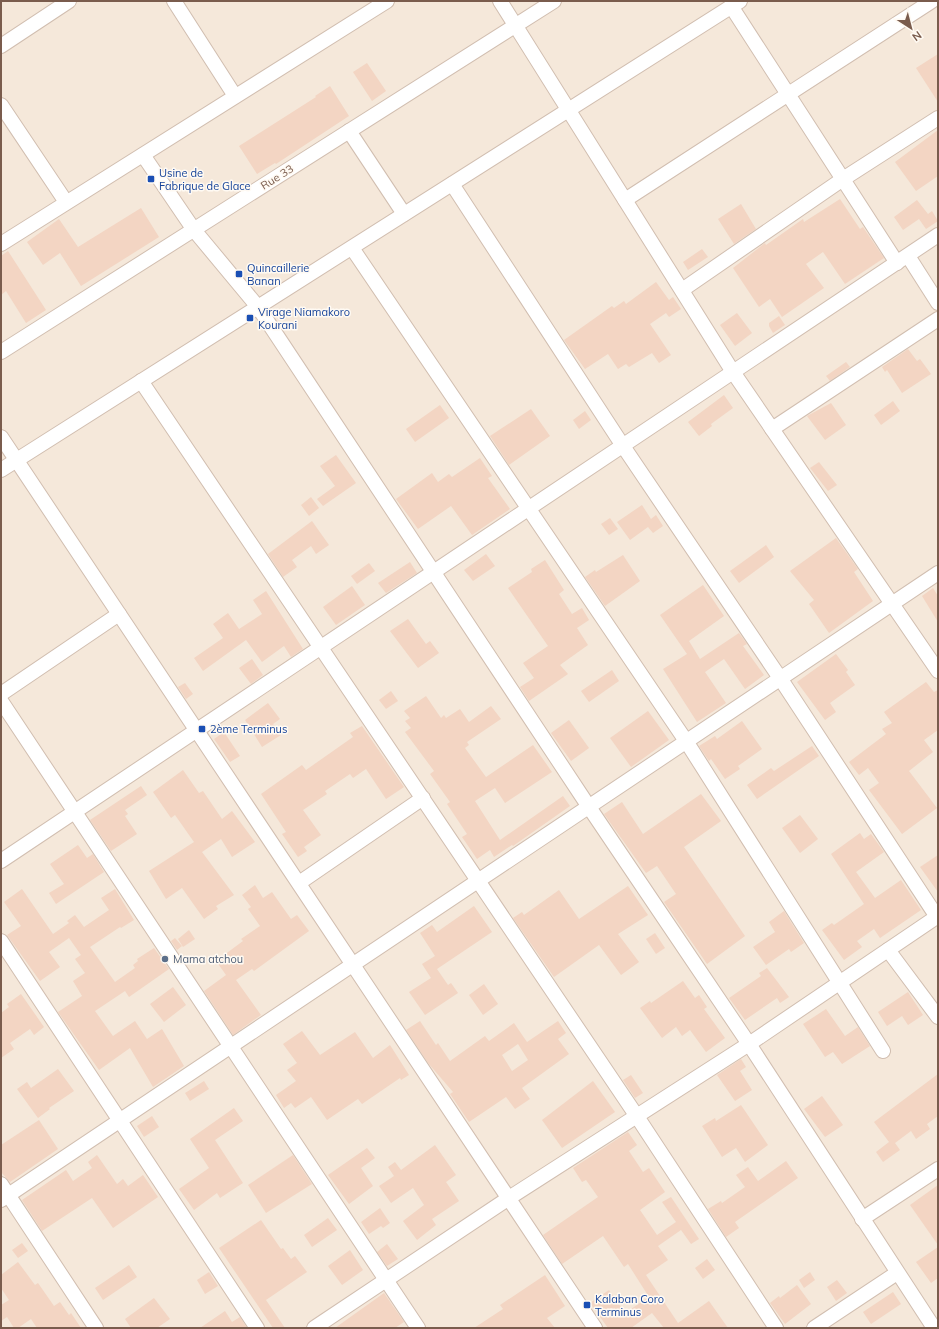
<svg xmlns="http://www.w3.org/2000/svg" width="939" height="1329" viewBox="0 0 939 1329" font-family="Mulish,sans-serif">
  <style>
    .residential { fill: #f5e8da }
    .building { fill: #f3d5c3; fill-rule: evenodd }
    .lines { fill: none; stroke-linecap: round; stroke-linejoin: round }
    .street-casing { stroke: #d1beb0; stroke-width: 16 }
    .street { stroke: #fff; stroke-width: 14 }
    .transit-dot { fill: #1a4fb4; stroke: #fffaf3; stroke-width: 1.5 }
    .service-dot { fill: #5c6f8a; stroke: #fffaf3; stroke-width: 1.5 }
    .labels { text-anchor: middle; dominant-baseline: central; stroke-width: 3; stroke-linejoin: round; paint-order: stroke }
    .transit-label { font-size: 11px; fill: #164399; stroke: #fffaf3; text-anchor: start }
    .street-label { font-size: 11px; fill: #7a5c4d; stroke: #fffaf3 }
    .service-label { font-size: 11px; fill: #4e5e75; stroke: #fffaf3; text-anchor: start }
  </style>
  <rect width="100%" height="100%" fill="#fdf6ec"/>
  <rect class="residential" x="1" y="1" width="937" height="1327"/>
  <g class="building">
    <path d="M 938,54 L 938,102 L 916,68 Z"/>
    <path d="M 367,63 L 386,91 L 372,101 L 353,72 Z"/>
    <path d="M 330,86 L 349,116 L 276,164 L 275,163 L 257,174 L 239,146 L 316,97 L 315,96 Z"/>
    <path d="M 938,130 L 938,176 L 916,191 L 895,162 Z"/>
    <path d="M 840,199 L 860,229 L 863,227 L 884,258 L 845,284 L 823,252 L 806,264 L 824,288 L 782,317 L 770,299 L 759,307 L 733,268 L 765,243 L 766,245 L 803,219 L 804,222 Z"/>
    <path d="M 917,200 L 928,214 L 932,211 L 938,221 L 926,229 L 919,219 L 903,230 L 894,217 Z"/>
    <path d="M 741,204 L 756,229 L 734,244 L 718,219 Z"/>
    <path d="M 141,208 L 159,237 L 81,286 L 60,253 L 43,265 L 27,242 L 59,219 L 78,247 Z"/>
    <path d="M 702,249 L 708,257 L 688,270 L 683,262 Z"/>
    <path d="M 8,251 L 46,310 L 26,323 L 6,291 L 1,295 L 1,256 Z"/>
    <path d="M 656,282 L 669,300 L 673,297 L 681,309 L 669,317 L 666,313 L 650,324 L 671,355 L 659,363 L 652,353 L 629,367 L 626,364 L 618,369 L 608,354 L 585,369 L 564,340 L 612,306 L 614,308 L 624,301 L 626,304 Z"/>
    <path d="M 737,313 L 752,333 L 735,346 L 720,325 Z"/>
    <path d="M 779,316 L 785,325 L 773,333 L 769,326 L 769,323 Z"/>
    <path d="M 908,349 L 917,361 L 920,359 L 931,374 L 902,393 L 887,370 L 885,372 L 882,367 Z"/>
    <path d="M 846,362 L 850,367 L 830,381 L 826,376 Z"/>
    <path d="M 724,395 L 733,408 L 711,424 L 712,426 L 699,436 L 688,422 Z"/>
    <path d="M 893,401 L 900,411 L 881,425 L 874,415 Z"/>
    <path d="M 831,403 L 846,425 L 825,440 L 807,416 Z"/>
    <path d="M 440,405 L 449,418 L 415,442 L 406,429 Z"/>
    <path d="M 531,409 L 550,436 L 509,465 L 490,436 Z"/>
    <path d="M 585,411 L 591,420 L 579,429 L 573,420 Z"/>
    <path d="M 336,455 L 356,483 L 323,506 L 317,499 L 335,486 L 320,466 Z"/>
    <path d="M 480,458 L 492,476 L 488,478 L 510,509 L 472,535 L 451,506 L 418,529 L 396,499 L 432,473 L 438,482 L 449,474 L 452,477 Z"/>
    <path d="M 819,462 L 837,485 L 828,491 L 810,468 Z"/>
    <path d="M 311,497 L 319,508 L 309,516 L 301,505 Z"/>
    <path d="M 642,505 L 651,519 L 656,515 L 663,526 L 653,533 L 648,527 L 630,540 L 617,522 Z"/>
    <path d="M 610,518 L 618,529 L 609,535 L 601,524 Z"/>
    <path d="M 312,521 L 329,545 L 316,554 L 311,546 L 292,560 L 297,567 L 283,577 L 268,554 Z"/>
    <path d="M 836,538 L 858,569 L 854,572 L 873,601 L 829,633 L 809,604 L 814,600 L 790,571 Z"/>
    <path d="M 766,545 L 774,557 L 739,583 L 730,571 Z"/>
    <path d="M 486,554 L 495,566 L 473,581 L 464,570 Z"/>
    <path d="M 623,555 L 640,581 L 605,606 L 585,577 L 595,570 L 596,572 Z"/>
    <path d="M 545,560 L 564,590 L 559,594 L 572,614 L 582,608 L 589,620 L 577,628 L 588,645 L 560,665 L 568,674 L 529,701 L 520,687 L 534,678 L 523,663 L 548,646 L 508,588 L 532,572 L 531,569 Z"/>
    <path d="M 410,562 L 417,573 L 386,593 L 378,583 Z"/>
    <path d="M 369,563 L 375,571 L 357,584 L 351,576 Z"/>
    <path d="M 703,585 L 724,616 L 689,641 L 700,659 L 739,633 L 747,644 L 743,646 L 764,675 L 745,689 L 724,659 L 705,672 L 726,703 L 697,722 L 663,669 L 687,654 L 660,615 Z"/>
    <path d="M 352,586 L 365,605 L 336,625 L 323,607 Z"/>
    <path d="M 933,588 L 938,596 L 938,622 L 922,596 Z"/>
    <path d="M 266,591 L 303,649 L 291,657 L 284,646 L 262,662 L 246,640 L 203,671 L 194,658 L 223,638 L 213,624 L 228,613 L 239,629 L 262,614 L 253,600 Z"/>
    <path d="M 408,619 L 426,644 L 430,641 L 439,653 L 418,668 L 390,631 Z"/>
    <path d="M 836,654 L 848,670 L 846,672 L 855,685 L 830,703 L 836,712 L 825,720 L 797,682 Z"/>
    <path d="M 252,659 L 263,675 L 251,684 L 239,668 Z"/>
    <path d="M 612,670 L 619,681 L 589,702 L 581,691 Z"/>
    <path d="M 926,682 L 934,692 L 938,690 L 938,730 L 924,740 L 933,752 L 909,771 L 937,808 L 902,834 L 869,790 L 879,783 L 868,768 L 859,775 L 849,762 L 886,734 L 882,729 L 892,723 L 884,712 Z"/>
    <path d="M 185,683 L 193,694 L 186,699 L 178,687 Z"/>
    <path d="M 391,691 L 398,701 L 386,709 L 379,700 Z"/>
    <path d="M 426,696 L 441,718 L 444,715 L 446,718 L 460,709 L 469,722 L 491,706 L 501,719 L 467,742 L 469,745 L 465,748 L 486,777 L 533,745 L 552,772 L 505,803 L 495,788 L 475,801 L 500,840 L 563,796 L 570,806 L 513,846 L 512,845 L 494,857 L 490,850 L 477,859 L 462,837 L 467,834 L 447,804 L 450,802 L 430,774 L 434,771 L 405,732 L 411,728 L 405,721 L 410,718 L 404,711 Z"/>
    <path d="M 268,703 L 280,719 L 273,724 L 281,735 L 262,747 L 245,720 Z"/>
    <path d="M 648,711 L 669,740 L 631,767 L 610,738 Z"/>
    <path d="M 569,720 L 589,748 L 571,761 L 551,733 Z"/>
    <path d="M 742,721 L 762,749 L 738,766 L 740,769 L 725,779 L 711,759 L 709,761 L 699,746 L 715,736 L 717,739 Z"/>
    <path d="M 362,726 L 404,787 L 386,799 L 366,769 L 353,778 L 350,774 L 325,791 L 327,794 L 303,810 L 321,835 L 304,847 L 307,851 L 298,857 L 282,834 L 286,832 L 261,794 L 302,765 L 306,770 L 353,737 L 350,733 Z"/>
    <path d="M 224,732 L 240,756 L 230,762 L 214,739 Z"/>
    <path d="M 812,746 L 819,756 L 757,799 L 747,785 L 771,768 L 774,771 Z"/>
    <path d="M 183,770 L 199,793 L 203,791 L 222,819 L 232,811 L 255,842 L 232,857 L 221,839 L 202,852 L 234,895 L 216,906 L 218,909 L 204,919 L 182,888 L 166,899 L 149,871 L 194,842 L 175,815 L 171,818 L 153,792 Z"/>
    <path d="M 141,786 L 147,795 L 125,810 L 128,814 L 125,816 L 137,834 L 111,851 L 90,820 Z"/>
    <path d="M 701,794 L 721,821 L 684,847 L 745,936 L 707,964 L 664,902 L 676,894 L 657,866 L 646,873 L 604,814 L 622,802 L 643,834 Z"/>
    <path d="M 800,815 L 818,839 L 800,853 L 782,828 Z"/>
    <path d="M 860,833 L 864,839 L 871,834 L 884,852 L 856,872 L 875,898 L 901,880 L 921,910 L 880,938 L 874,929 L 857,941 L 862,947 L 844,960 L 822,930 L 832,923 L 834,925 L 864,904 L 831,854 Z"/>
    <path d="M 78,845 L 87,858 L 93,854 L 104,872 L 56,904 L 49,893 L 64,884 L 50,864 Z"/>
    <path d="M 938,855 L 938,892 L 920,867 Z"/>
    <path d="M 255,885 L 263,898 L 272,892 L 291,919 L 297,915 L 309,931 L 254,971 L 252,969 L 236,980 L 261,1015 L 233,1035 L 204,991 L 226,975 L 216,961 L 243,941 L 241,939 L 260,926 L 248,909 L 251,907 L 242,895 Z"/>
    <path d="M 628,886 L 648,915 L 618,934 L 639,962 L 621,975 L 599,945 L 554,977 L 513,918 L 522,912 L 524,915 L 559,890 L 579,919 Z"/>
    <path d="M 22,889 L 53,934 L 69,923 L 67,921 L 75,915 L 84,927 L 109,910 L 101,898 L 115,889 L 134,920 L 121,928 L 120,927 L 90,947 L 115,982 L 135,968 L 133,965 L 138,961 L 137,959 L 154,948 L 169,969 L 129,997 L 125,991 L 95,1011 L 113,1036 L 135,1021 L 147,1039 L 162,1029 L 184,1066 L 153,1087 L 130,1048 L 99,1070 L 58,1012 L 82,996 L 73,981 L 85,973 L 75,959 L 81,955 L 69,938 L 49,952 L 60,967 L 40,981 L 7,935 L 21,926 L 4,902 Z"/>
    <path d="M 474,906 L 492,932 L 437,969 L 448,985 L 451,983 L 458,993 L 425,1015 L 409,992 L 431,978 L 422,964 L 435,956 L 420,933 L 432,925 L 437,932 Z"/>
    <path d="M 784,911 L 804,943 L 791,952 L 789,949 L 766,965 L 753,947 L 775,932 L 769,922 Z"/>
    <path d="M 189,930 L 195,939 L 183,947 L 178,939 Z"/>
    <path d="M 655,933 L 665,948 L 656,954 L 646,939 Z"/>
    <path d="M 175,938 L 182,946 L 177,950 L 171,941 Z"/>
    <path d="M 767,968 L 789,997 L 780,1003 L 777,998 L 745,1020 L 729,998 L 761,976 L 759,973 Z"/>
    <path d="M 683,981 L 695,998 L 699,995 L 707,1007 L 704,1009 L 725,1038 L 706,1052 L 690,1030 L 682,1036 L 676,1027 L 662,1038 L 640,1008 L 650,1001 L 651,1003 Z"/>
    <path d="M 484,984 L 498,1004 L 483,1015 L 469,995 Z"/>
    <path d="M 173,987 L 186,1005 L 164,1022 L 150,1004 Z"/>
    <path d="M 908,992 L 923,1015 L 908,1025 L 902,1016 L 887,1026 L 878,1012 Z"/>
    <path d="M 21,994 L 44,1027 L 34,1035 L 30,1029 L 10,1043 L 14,1049 L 1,1058 L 1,1013 L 9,1007 L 7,1004 Z"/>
    <path d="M 826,1009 L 845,1036 L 858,1027 L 870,1046 L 842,1064 L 833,1052 L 825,1057 L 803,1024 Z"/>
    <path d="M 420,1021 L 436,1045 L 438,1043 L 450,1061 L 485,1036 L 489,1041 L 514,1023 L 527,1042 L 558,1021 L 566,1033 L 558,1039 L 569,1054 L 522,1088 L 530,1099 L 515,1109 L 506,1097 L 469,1122 L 450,1094 L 453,1092 L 428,1063 L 406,1030 ZM 518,1044 L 528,1060 L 512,1071 L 502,1055 Z"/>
    <path d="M 302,1031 L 320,1055 L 355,1032 L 373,1058 L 390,1045 L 409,1075 L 401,1080 L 400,1078 L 362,1104 L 358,1099 L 327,1120 L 311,1097 L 295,1108 L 291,1103 L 284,1108 L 276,1095 L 296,1081 L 287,1070 L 297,1063 L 283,1044 Z"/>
    <path d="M 741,1059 L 746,1067 L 740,1071 L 752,1090 L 735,1101 L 717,1075 Z"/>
    <path d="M 58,1069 L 74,1091 L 49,1108 L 50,1109 L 38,1118 L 17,1089 L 27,1082 L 31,1088 Z"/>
    <path d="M 938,1074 L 938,1116 L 927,1124 L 930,1129 L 916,1139 L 911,1131 L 895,1143 L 900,1150 L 883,1162 L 876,1152 L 889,1142 L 874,1122 Z"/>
    <path d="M 631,1075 L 643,1093 L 635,1098 L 623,1080 Z"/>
    <path d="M 204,1081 L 209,1089 L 190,1101 L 185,1093 Z"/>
    <path d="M 593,1081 L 615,1112 L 562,1148 L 542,1120 Z"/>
    <path d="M 822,1096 L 843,1125 L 825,1137 L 804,1109 Z"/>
    <path d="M 741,1105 L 768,1145 L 745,1162 L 736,1148 L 722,1157 L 702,1126 L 715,1118 L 716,1121 Z"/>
    <path d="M 234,1108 L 243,1121 L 215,1140 L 243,1183 L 220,1198 L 217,1193 L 194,1210 L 179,1189 L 209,1168 L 190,1139 Z"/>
    <path d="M 152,1116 L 159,1127 L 144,1137 L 137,1126 Z"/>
    <path d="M 39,1120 L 58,1149 L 10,1182 L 1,1172 L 1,1145 Z"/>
    <path d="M 628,1132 L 637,1145 L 629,1151 L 643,1172 L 649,1168 L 665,1192 L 640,1210 L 657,1235 L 676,1222 L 662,1202 L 671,1197 L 699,1239 L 691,1244 L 681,1230 L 658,1246 L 668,1260 L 646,1275 L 678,1323 L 709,1301 L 728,1328 L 664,1328 L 652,1313 L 631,1328 L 608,1328 L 590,1303 L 609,1290 L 625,1313 L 649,1297 L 628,1264 L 624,1267 L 603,1236 L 562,1264 L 543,1235 L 598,1197 L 586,1180 L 582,1182 L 573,1168 Z"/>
    <path d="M 435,1145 L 456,1175 L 446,1182 L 459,1201 L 432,1219 L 436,1225 L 417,1240 L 403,1221 L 424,1205 L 413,1188 L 391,1203 L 379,1186 L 394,1176 L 388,1167 L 395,1162 L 401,1170 Z"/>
    <path d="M 367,1148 L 375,1158 L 361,1168 L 373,1186 L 349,1204 L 328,1175 Z"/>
    <path d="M 97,1155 L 117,1184 L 123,1179 L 128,1186 L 143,1175 L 158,1197 L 113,1228 L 92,1198 L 42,1231 L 22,1200 L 66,1170 L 73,1181 L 92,1168 L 88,1162 Z"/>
    <path d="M 293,1155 L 312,1184 L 266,1213 L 248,1185 Z"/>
    <path d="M 786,1161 L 798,1178 L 735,1222 L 739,1228 L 726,1237 L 708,1209 L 721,1201 L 722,1203 L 745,1187 L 736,1175 L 748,1167 L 758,1181 Z"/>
    <path d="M 938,1185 L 938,1245 L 910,1205 Z"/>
    <path d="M 380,1208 L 390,1223 L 383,1228 L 381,1226 L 369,1234 L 361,1222 Z"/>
    <path d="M 328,1218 L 337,1230 L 312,1247 L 304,1235 Z"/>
    <path d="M 261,1220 L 281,1249 L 283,1248 L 291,1259 L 295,1256 L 307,1272 L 266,1300 L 285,1328 L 273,1328 L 219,1248 Z"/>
    <path d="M 22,1243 L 28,1251 L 18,1258 L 12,1250 Z"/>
    <path d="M 387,1244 L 398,1259 L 387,1266 L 377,1252 Z"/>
    <path d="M 938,1247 L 938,1278 L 931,1283 L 916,1262 Z"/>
    <path d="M 350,1250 L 363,1270 L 342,1285 L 328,1266 Z"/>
    <path d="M 707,1259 L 715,1270 L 703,1279 L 695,1268 Z"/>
    <path d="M 18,1262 L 35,1285 L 38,1283 L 54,1306 L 60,1302 L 69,1315 L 71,1313 L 81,1328 L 37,1328 L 31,1319 L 18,1328 L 14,1328 L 7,1317 L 1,1321 L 1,1305 L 9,1300 L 1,1288 L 1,1275 Z"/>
    <path d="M 129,1265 L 137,1277 L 103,1300 L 95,1288 Z"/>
    <path d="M 209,1272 L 218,1286 L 205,1294 L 197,1280 Z"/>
    <path d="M 810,1272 L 815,1280 L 804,1288 L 799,1280 Z"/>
    <path d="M 545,1275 L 565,1306 L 547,1318 L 555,1328 L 474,1328 L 503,1309 L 500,1305 Z"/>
    <path d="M 837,1280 L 847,1293 L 836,1301 L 827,1287 Z"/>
    <path d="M 797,1285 L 811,1304 L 785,1324 L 770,1303 L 779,1296 L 780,1298 Z"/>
    <path d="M 893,1292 L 901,1304 L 871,1324 L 863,1312 Z"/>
    <path d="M 384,1293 L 404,1322 L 395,1328 L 335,1328 Z"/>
    <path d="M 154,1298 L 170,1319 L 157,1328 L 131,1328 L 125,1319 Z"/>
    <path d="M 225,1311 L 232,1322 L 240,1317 L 247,1328 L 200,1328 Z"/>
  </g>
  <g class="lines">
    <g class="street-casing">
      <g id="street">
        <path d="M 174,1 L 235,96"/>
        <path d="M 500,1 L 733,372 L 938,671"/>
        <path d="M 731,6 L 897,263"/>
        <path d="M 1,46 L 69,1"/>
        <path d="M 1,105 L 66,202"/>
        <path d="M 349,131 L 404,214"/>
        <path d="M 143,155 L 194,230 L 258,307 L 589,807 L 749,1044 L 934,1328"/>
        <path d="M 452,184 L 623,446 L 780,678 L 937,917"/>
        <path d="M 625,200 L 932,1"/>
        <path d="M 1,244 L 387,1"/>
        <path d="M 352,248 L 686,741 L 883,1051"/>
        <path d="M 908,256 L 938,303"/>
        <path d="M 682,290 L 843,179 L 938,118"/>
        <path d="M 1,352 L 554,1"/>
        <path d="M 141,381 L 636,1115 L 776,1328"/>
        <path d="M 772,429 L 938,319"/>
        <path d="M 1,437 L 595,1328"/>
        <path d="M 1,470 L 740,1"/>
        <path d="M 1,694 L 119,614"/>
        <path d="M 1,701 L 418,1328"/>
        <path d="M 1,861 L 938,235"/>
        <path d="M 299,883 L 423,798"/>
        <path d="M 1,941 L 257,1328"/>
        <path d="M 888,950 L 938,1017"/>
        <path d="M 1,1184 L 96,1328"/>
        <path d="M 1,1200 L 938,573"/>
        <path d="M 862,1219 L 938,1169"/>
        <path d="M 314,1328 L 509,1198 L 749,1044 L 938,916"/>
        <path d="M 814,1328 L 897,1273"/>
      </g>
    </g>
    <use href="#street" class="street"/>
  </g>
  <g class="transit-dot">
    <rect x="147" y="175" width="8" height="8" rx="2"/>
    <rect x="235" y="270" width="8" height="8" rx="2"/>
    <rect x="246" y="314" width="8" height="8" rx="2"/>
    <rect x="198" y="725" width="8" height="8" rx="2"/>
    <rect x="583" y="1301" width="8" height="8" rx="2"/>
  </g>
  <circle class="service-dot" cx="165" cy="959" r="4"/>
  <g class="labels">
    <g class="transit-label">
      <text x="159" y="173">Usine de<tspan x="159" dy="13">Fabrique de Glace</tspan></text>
      <text x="247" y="268">Quincaillerie<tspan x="247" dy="13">Banan</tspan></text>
      <text x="258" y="312">Virage Niamakoro<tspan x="258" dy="13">Kourani</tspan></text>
      <text x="210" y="729">2ème Terminus</text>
      <text x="595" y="1299">Kalaban Coro<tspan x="595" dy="13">Terminus</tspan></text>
    </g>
    <g class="street-label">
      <text transform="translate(277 177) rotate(-32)">Rue 33</text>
    </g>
    <g class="service-label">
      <text x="173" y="959">Mama atchou</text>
    </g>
  </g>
  <rect width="939" height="1329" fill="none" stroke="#7a5c4d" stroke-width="4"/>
  <g transform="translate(911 28) rotate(144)" stroke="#fffaf3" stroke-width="3" paint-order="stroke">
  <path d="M0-3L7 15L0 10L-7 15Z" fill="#7a5c4d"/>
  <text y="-6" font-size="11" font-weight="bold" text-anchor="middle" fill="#7a5c4d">N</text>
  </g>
</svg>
